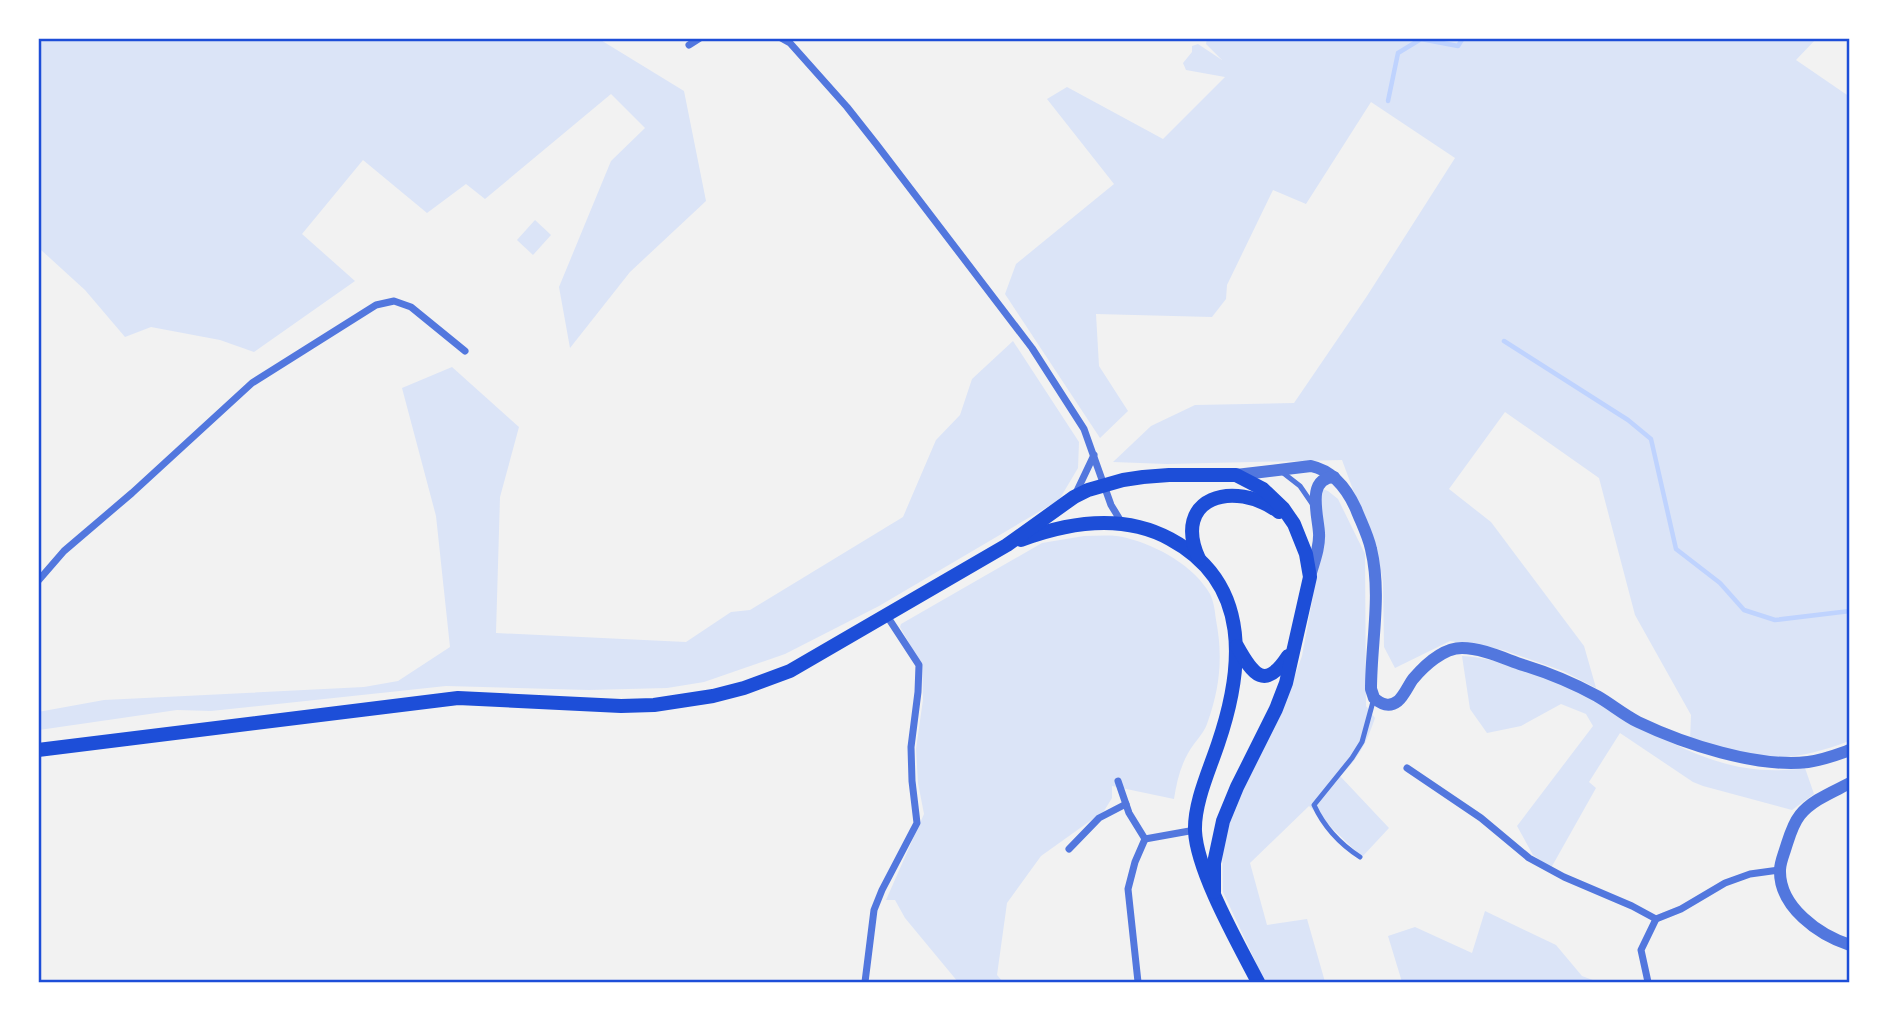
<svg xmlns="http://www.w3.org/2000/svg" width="1888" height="1021" viewBox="0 0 1888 1021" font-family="Barlow,sans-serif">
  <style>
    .green { fill: #dbe4f7 }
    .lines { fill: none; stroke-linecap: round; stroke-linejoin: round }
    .stream { stroke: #bfd3fe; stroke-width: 4.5 }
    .service { stroke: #5277de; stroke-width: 5 }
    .minor { stroke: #5277de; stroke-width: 7 }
    .tertiary { stroke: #5277de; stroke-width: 12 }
    .secondary { stroke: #1d4ed8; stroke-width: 14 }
    .neatline { fill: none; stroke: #1d4ed8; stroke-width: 2.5 }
  </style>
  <rect width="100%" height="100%" fill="#f2f2f2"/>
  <g class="green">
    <path d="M 39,38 L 599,39 L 684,91 L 706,201 L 630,272 L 570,348 L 559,287 L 611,161 L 645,128 L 611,94 L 485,199 L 466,184 L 427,213 L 363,160 L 302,234 L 355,281 L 254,352 L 220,340 L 151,327 L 125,337 L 85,290 L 40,249 L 39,250 Z"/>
    <path d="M 1207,39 L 1816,39 L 1796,60 L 1850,97 L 1849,741 C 1815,754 1780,762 1743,756 C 1725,753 1707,746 1690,741 L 1691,715 L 1635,615 L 1599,478 L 1505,412 L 1449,489 L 1491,522 L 1584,646 L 1596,688 L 1563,671 L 1503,650 L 1450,641 L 1395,668 L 1384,647 L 1383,582 L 1378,557 L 1342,460 L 1167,464 L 1113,462 L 1151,426 L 1195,405 L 1294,403 L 1367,296 L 1455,158 L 1371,102 L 1306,204 L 1273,190 L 1227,285 L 1226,299 L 1212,317 L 1096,314 L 1099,366 L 1128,411 L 1100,438 L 1005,294 L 1016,264 L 1114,184 L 1047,99 L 1067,87 L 1163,139 L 1225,77 L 1186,70 L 1183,63 L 1192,52 L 1192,46 L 1198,44 L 1222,60 L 1206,44 Z"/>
    <path d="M 535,220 L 551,235 L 533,255 L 517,240 Z"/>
    <path d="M 1013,341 L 1079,442 L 1078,468 L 1059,500 L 879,606 L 785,654 L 704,682 L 667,688 L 589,690 L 446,686 L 211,711 L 177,710 L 39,730 L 38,712 L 104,700 L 364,687 L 398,681 L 450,647 L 436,516 L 402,388 L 452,367 L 519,427 L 500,497 L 496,633 L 686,642 L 731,612 L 750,610 L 903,517 L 936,440 L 960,415 L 972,379 Z"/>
    <path d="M 1317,487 L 1328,491 L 1338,499 L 1365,554 L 1366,706 L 1375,718 C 1367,742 1358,759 1340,776 L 1389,828 L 1362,857 L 1309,806 L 1250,863 L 1267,925 L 1307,919 L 1325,982 L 1265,982 L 1223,892 L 1222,843 L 1238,788 L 1279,719 L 1302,656 L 1313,596 Z"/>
    <path d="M 1084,536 C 1098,536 1113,534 1127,538 C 1158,546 1194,566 1210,594 C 1214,602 1215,612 1216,620 C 1223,656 1220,687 1208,721 C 1205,731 1200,736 1194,744 C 1182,760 1177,779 1174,799 L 1112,786 L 1112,798 L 1104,811 L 1041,856 L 1007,903 L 997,975 L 1003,982 L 958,982 L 905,918 L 895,900 L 886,900 L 924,814 L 918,783 L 916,749 L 923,700 L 922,666 L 900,627 L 901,624 L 1042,543 Z"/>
    <path d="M 1462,656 C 1495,658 1539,672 1569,685 C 1585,692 1601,703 1616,712 C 1678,748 1731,779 1805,768 L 1814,794 L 1792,810 L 1703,786 L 1693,782 L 1620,733 L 1589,782 L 1596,788 L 1551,868 L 1533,855 L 1517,826 L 1593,726 L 1586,714 L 1561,704 L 1521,726 L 1487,733 L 1470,709 Z"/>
    <path d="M 1485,911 L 1556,945 L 1582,976 L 1598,982 L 1402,982 L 1388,936 L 1415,927 L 1472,953 Z"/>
  </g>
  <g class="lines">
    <g class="stream">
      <path d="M 1388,101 L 1398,53 L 1421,39 L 1458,46 L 1463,38"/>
      <path d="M 1504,341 L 1628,420 L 1651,439 L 1676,549 L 1720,583 L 1744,610 L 1775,620 L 1850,611"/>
    </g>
    <g class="service">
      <path d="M 1282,472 L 1300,486 L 1313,505"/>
      <path d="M 1360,857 C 1340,844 1324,827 1314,805 L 1352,758 L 1362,742 L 1374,698"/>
    </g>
    <g class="minor">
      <path d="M 781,38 L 790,43 L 847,107 L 877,145 L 1032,348 L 1084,429 L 1111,505 L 1122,523"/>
      <path d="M 689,45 L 700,38"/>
      <path d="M 1075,495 L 1094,455"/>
      <path d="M 38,581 L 64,551 L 132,493 L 252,383 L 376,305 L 394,301 L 411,307 L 465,351"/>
      <path d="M 1407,768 L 1481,818 L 1529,858 L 1564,877 L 1632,906 L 1656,919"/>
      <path d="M 1118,781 L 1129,813 L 1145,839 L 1195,830"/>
      <path d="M 1069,849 L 1099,818 L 1126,804"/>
      <path d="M 865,982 L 874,910 L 882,890 L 917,823 L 912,781 L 911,747 L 918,692 L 919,665 L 887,616"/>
      <path d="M 1138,982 L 1128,889 L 1135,862 L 1145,839"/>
      <path d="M 1648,982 L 1641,950 L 1656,919 L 1681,909 L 1725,883 L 1750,874 L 1779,870"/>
    </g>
    <g class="tertiary">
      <path d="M 1236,475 L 1311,466 C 1334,471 1347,489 1356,509 C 1361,522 1368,535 1371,549 C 1382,595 1371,642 1371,689 L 1374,698 C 1381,704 1389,708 1398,701 C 1404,696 1408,686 1413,679 C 1424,666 1443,648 1462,648 C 1482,648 1505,659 1523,665 C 1549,673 1573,683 1597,696 C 1611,704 1624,715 1638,722 C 1684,744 1757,768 1808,762 C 1823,760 1836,755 1850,750"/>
      <path d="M 1310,576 C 1314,562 1320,547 1319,533 C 1318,515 1306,478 1334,477"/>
      <path d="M 1850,783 C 1833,792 1812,800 1800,815 C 1792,825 1789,838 1785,850 C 1783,856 1780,864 1780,870 C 1779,907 1819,935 1850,945"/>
    </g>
    <g class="secondary">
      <path d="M 1021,540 C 1069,522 1124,514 1170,539 C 1252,583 1244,668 1218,744 C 1209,771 1194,803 1195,831 C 1197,872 1239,945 1258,982"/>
      <path d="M 1199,559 C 1171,497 1234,479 1279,512"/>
      <path d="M 1237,646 C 1253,675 1265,691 1288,656"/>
      <path d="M 38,750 L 458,698 L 621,706 L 654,705 L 713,696 L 744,688 L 790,671 L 1007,545 L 1074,497 L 1088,490 L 1123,480 L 1143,477 L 1169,475 L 1236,475 L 1263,489 L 1283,508 L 1294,524 L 1306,554 L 1310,577 L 1286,683 L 1276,709 L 1237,787 L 1223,821 L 1214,863 L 1214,892"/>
    </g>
  </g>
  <rect width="1888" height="1021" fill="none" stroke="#ffffff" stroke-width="80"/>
  <rect x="40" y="40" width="1808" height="941" class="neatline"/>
</svg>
